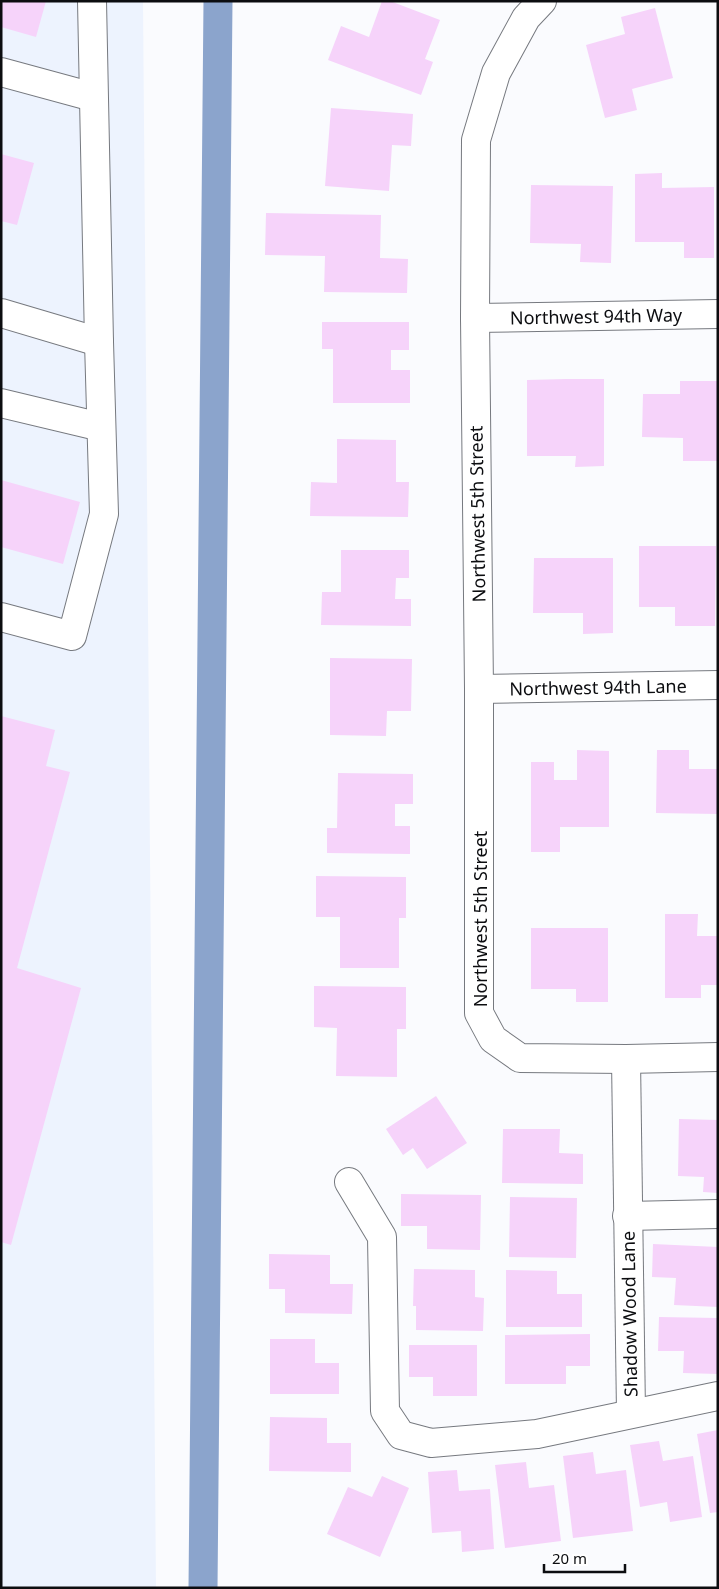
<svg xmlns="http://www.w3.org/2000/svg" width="719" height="1589" viewBox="0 0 719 1589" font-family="'Noto Sans',sans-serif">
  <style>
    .built { fill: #edf3fe }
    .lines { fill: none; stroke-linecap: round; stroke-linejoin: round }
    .canal { stroke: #8ba4cc; stroke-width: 29 }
    .building { fill: #f6d3fa }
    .minor-casing { stroke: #76797f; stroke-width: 30 }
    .minor { stroke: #fff; stroke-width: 28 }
    .labels { text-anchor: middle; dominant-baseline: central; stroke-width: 4.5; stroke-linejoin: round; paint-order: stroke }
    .street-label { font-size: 18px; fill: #0c0d10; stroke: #fff }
  </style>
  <rect width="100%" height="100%" fill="#fafbfe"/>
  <path class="built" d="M 1,1 L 143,1 L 156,1588 L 1,1588 Z"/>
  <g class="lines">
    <path class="canal" d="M 203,1588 L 218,1"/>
  </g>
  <g class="building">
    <path d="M 1,1 L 46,1 L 36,37 L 1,27 Z"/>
    <path d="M 382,1 L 390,1 L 440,20 L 425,59 L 433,62 L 421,95 L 328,60 L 341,26 L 369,37 Z"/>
    <path d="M 655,8 L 673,78 L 632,89 L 637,110 L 605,118 L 586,45 L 625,34 L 621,17 Z"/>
    <path d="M 331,108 L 413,114 L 411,146 L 392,145 L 389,191 L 325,186 Z"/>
    <path d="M 1,154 L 34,163 L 17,225 L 1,221 Z"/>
    <path d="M 662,173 L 662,188 L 714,187 L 714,258 L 684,258 L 684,242 L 635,242 L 635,174 Z"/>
    <path d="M 531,185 L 613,186 L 611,263 L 580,262 L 581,244 L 530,243 Z"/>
    <path d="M 266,213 L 381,215 L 380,258 L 408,259 L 407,293 L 324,292 L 325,256 L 265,255 Z"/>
    <path d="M 322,322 L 409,322 L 409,350 L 391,350 L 391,370 L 410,370 L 410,403 L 333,403 L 333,349 L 322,349 Z"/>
    <path d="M 566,379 L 604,379 L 604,466 L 575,467 L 576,456 L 527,456 L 527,380 Z"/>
    <path d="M 680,381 L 718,381 L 718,461 L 683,461 L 683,438 L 642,437 L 643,394 L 680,394 Z"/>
    <path d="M 337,439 L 396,440 L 396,482 L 409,482 L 408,517 L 310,516 L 311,482 L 337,483 Z"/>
    <path d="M 1,480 L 80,502 L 63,564 L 1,547 Z"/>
    <path d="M 639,546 L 716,546 L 715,626 L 675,626 L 675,607 L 639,607 Z"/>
    <path d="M 341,550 L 409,550 L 409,578 L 396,578 L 395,599 L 411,599 L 411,626 L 321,625 L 322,592 L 341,592 Z"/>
    <path d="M 534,558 L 613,558 L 613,633 L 583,634 L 583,613 L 533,613 Z"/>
    <path d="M 330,658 L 412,659 L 411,711 L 387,711 L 386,736 L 330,735 Z"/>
    <path d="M 1,716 L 55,730 L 46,766 L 70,772 L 17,968 L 81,988 L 11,1245 L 1,1242 Z"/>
    <path d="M 577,750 L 609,751 L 609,827 L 560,827 L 560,852 L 531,852 L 531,762 L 554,762 L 554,780 L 577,780 Z"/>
    <path d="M 657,750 L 689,750 L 689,769 L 718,769 L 718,814 L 656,813 Z"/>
    <path d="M 338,773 L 413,774 L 413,804 L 395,804 L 395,826 L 410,826 L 410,854 L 327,853 L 327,828 L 337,828 Z"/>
    <path d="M 316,876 L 406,877 L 406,918 L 399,918 L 399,968 L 340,968 L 340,917 L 316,917 Z"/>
    <path d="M 665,914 L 698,914 L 697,936 L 718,936 L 718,985 L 701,985 L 701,998 L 665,998 Z"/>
    <path d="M 531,928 L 608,928 L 608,1002 L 576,1002 L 576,989 L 531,989 Z"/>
    <path d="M 314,986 L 406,987 L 406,1029 L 397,1029 L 397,1077 L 336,1076 L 337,1028 L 314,1027 Z"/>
    <path d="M 436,1096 L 467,1143 L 427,1169 L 413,1148 L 403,1155 L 386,1129 Z"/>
    <path d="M 679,1119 L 718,1120 L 718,1193 L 703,1192 L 704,1177 L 678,1176 Z"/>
    <path d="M 503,1129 L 560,1129 L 559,1153 L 583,1154 L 583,1184 L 502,1183 Z"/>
    <path d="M 401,1194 L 481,1195 L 480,1250 L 427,1249 L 427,1226 L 401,1226 Z"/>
    <path d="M 510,1197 L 577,1198 L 576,1258 L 509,1257 Z"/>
    <path d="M 653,1244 L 718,1247 L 718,1307 L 674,1305 L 676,1278 L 652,1277 Z"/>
    <path d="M 269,1254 L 330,1255 L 330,1284 L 353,1284 L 352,1314 L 285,1313 L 285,1289 L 269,1289 Z"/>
    <path d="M 414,1269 L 475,1270 L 475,1297 L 484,1298 L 483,1331 L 416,1330 L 416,1306 L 413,1306 Z"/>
    <path d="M 506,1270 L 557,1271 L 557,1294 L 582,1294 L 582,1327 L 506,1327 Z"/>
    <path d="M 659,1317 L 718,1318 L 718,1374 L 683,1373 L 684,1351 L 658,1351 Z"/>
    <path d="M 590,1334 L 590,1366 L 566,1366 L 566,1384 L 505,1384 L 505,1335 Z"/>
    <path d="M 270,1339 L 315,1339 L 315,1363 L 339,1363 L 339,1394 L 270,1394 Z"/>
    <path d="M 409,1345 L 477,1345 L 477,1396 L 433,1396 L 433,1377 L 409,1377 Z"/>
    <path d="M 270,1417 L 327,1418 L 327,1443 L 351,1443 L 351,1472 L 269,1471 Z"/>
    <path d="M 718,1430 L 718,1512 L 710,1513 L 697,1434 Z"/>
    <path d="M 659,1441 L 663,1461 L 693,1456 L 702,1517 L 670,1522 L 667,1502 L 640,1507 L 630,1445 Z"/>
    <path d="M 593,1452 L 596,1474 L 626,1470 L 633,1531 L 573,1538 L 563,1456 Z"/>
    <path d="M 526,1462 L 529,1488 L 554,1485 L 561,1541 L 505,1548 L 495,1465 Z"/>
    <path d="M 457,1470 L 459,1491 L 490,1489 L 494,1549 L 462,1552 L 461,1531 L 432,1533 L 428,1472 Z"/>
    <path d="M 382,1476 L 409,1488 L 380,1557 L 327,1534 L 348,1487 L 372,1497 Z"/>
  </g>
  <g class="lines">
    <g class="minor-casing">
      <g id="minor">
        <path d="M 542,1 L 526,18 L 496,73 L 476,140 L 475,318 L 479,689 L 479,1013 L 493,1039 L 520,1058 L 626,1059 L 718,1057"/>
        <path d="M 1,72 L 93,97"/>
        <path d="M 1,313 L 99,342"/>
        <path d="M 475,318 L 718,314"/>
        <path d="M 1,403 L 101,427"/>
        <path d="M 1,617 L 72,636 L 104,514 L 99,342 L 92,1"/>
        <path d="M 479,689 L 718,685"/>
        <path d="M 626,1059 L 631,1413"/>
        <path d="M 349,1182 L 382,1237 L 385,1411 L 401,1435 L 431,1443 L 537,1434 L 718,1396"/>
        <path d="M 627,1216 L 718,1214"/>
      </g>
    </g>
    <use href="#minor" class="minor"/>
  </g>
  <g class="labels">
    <g class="street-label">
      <text transform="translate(596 316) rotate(-1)">Northwest 94th Way</text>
      <text transform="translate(477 514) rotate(-91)">Northwest 5th Street</text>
      <text transform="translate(598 687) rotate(-1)">Northwest 94th Lane</text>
      <text transform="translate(480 919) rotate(-90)">Northwest 5th Street</text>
      <text transform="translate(629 1314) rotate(-91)">Shadow Wood Lane</text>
    </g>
  </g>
  <rect width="719" height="1589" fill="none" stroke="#0c0d10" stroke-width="5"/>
  <path d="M544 1564v8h81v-8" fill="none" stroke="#0c0d10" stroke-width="2.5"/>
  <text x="552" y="1564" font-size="15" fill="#0c0d10" stroke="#ffffff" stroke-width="4" paint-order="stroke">20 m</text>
</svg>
